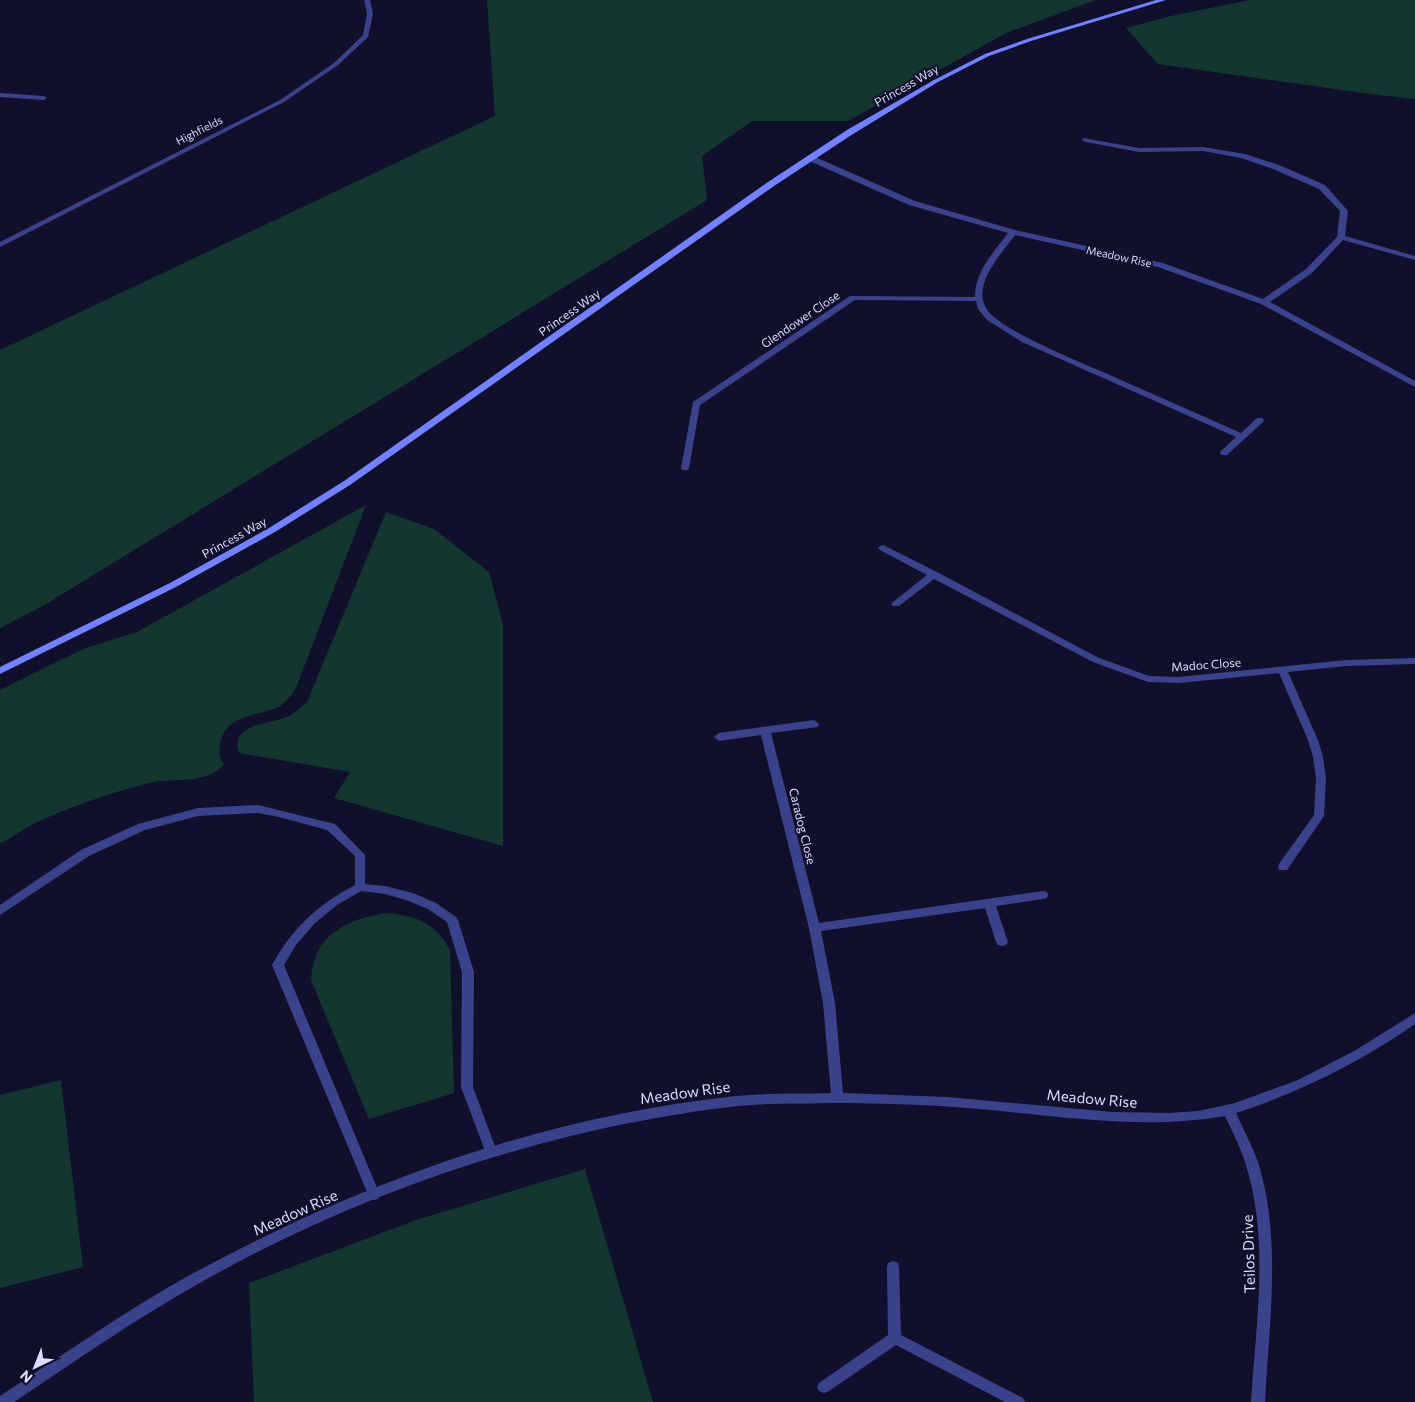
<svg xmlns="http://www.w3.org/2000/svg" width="1415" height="1402" viewBox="0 0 1415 1402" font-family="Commissioner,sans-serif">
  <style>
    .green { fill: #133630 }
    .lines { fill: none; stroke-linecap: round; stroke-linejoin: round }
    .lane { fill: #3a428c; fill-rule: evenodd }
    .street { fill: #3a428c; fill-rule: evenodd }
    .secondary { fill: #7281ff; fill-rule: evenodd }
    .labels { text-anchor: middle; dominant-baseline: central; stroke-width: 4; stroke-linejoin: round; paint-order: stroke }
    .far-street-label { font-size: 11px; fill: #dbdcff; stroke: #11102c }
    .street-label { font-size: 12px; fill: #dbdcff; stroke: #11102c }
    .near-street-label { font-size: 15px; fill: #dbdcff; stroke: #11102c }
  </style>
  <rect width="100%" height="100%" fill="#11102c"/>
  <g class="green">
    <path d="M 487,0 L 1096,0 L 1006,33 L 848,121 L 752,121 L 702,156 L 707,200 L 41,607 L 0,628 L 0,350 L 495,116 Z"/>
    <path d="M 1250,0 L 1415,0 L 1415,99 L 1363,93 L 1158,64 L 1126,28 L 1171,16 Z"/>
    <path d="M 366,505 L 296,688 C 292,695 287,701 280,706 C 260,717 223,713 220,746 C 219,753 219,758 224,764 C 205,786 174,777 149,783 C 109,793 70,807 33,824 C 22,830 11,839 0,843 L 0,690 L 83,649 L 137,632 Z"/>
    <path d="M 386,512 L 434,529 L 489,572 L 503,625 L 503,846 L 334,798 L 350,772 L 239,753 C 229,722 271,725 289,716 C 295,713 302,706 307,702 Z"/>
    <path d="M 389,913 C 419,917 435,923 450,950 L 454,1093 L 369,1119 L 311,980 C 313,934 348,918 389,913 Z"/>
    <path d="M 61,1080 L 83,1267 L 0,1288 L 0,1095 Z"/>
    <path d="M 585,1169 L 653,1402 L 254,1402 L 249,1283 L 416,1220 Z"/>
  </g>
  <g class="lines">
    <path class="lane" d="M 258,805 L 335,824 L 365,855 L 365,884 L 385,886 L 413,893 L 436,903 L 456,917 L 458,920 L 474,972 L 473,1087 L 497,1152 L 495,1156 L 491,1157 L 487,1156 L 461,1087 L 462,972 L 447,922 L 428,909 L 406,900 L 385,894 L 361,891 L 337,905 L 315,923 L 296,945 L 284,965 L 380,1195 L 378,1199 L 374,1200 L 370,1199 L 272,965 C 293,927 318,905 355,885 L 355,856 L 327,830 L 279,817 L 258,813 L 198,816 L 145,830 L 89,856 L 0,915 L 0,905 L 81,850 L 138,824 L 198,808 Z"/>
    <g class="street">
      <path d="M 364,0 L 370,0 L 373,14 L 368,37 L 338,65 L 284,102 L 0,247 L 0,242 L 280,100 L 334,63 L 363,35 L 367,14 Z"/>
      <path d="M 0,93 L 44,96 L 47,98 L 44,100 L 0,97 Z"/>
      <path d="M 1083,138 L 1139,148 L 1203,147 L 1245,154 L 1279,165 L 1325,185 L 1348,211 L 1345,236 L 1415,256 L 1415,260 L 1343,240 L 1312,273 L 1270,302 L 1415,381 L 1415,387 L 1261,304 L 1158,267 L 1015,235 C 1002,253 972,284 986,308 C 998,330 1087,365 1112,376 C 1155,395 1198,414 1241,433 L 1257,418 L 1263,418 L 1264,420 L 1263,422 L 1227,455 L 1221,455 L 1220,453 L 1221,451 L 1236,437 L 1022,342 L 987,320 L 978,309 L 976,301 L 855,300 L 700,405 L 689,468 L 688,470 L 682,470 L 681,468 L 693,402 L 850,296 L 975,297 C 975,271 994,252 1008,233 L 909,205 L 807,160 L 807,156 L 813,156 L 915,201 L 1015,230 L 1163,263 L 1263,299 L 1306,269 L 1337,237 L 1340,211 L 1319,189 L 1273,169 L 1241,158 L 1203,151 L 1139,152 L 1086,142 L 1082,140 Z"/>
      <path d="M 883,545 L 937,572 L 1099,658 L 1149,676 L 1179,677 L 1346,660 L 1415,658 L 1415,664 L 1346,666 L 1288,672 L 1318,740 L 1323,757 L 1326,778 L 1324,816 L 1287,870 L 1279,870 L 1278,867 L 1279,864 L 1314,815 L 1316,778 L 1313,757 L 1308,740 L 1279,673 L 1179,683 L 1148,682 L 1093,662 L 934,579 L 899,606 L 893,606 L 891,604 L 893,602 L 927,575 L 880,550 L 878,548 L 880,546 Z"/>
      <path d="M 814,720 L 819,724 L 818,727 L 771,733 L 819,923 L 1043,891 L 1047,892 L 1048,895 L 1047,898 L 1043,899 L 996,906 L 1008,942 L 1006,945 L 1002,946 L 998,945 L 996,942 L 985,908 L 821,931 L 835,1003 L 843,1093 L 947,1097 L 1113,1112 L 1170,1113 L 1198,1111 L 1235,1103 L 1298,1080 L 1356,1050 L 1415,1013 L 1415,1024 C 1359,1063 1300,1092 1236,1113 C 1243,1129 1252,1145 1258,1162 C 1282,1239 1269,1323 1265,1402 L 1251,1402 C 1256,1323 1270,1239 1245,1162 C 1240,1146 1232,1131 1225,1116 C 1149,1129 1077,1119 1001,1111 C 943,1105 886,1103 828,1103 C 798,1104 767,1103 738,1106 C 699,1110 661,1117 624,1124 C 474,1155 330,1209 198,1284 C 134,1320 74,1362 14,1402 L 0,1402 L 0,1396 C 63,1355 125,1311 190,1275 C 358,1183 545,1116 736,1096 C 767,1093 799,1094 831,1093 L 823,1003 L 809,928 L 761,735 L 719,741 L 714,737 L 719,733 Z"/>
      <path d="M 893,1261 L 898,1263 L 899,1267 L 901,1335 L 1023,1398 L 1025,1402 L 1005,1402 L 896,1345 L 829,1391 L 824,1393 L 819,1391 L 817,1387 L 819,1383 L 888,1335 L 887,1267 L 888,1263 Z"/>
    </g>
    <path class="secondary" d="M 1156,0 L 1166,0 L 1031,41 L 989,56 L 938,82 L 853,134 L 774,186 L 350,485 L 275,532 L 176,587 L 0,674 L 0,667 L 170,583 L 269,528 L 344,481 L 768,182 L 847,130 L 934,80 L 985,54 L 1027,39 Z"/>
  </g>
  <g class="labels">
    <g class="far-street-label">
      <text transform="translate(199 130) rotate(-27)">Highfields</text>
      <text transform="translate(1119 256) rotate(12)">Meadow Rise</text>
    </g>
    <g class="street-label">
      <text transform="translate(906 85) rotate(-30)">Princess Way</text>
      <text transform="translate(569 312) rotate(-35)">Princess Way</text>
      <text transform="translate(800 319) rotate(-34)">Glendower Close</text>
      <text transform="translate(234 537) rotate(-29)">Princess Way</text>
      <text transform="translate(1206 664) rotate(-4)">Madoc Close</text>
      <text transform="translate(803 826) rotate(76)">Caradog Close</text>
    </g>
    <g class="near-street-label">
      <text transform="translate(685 1092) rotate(-8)">Meadow Rise</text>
      <text transform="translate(1092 1098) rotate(5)">Meadow Rise</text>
      <text transform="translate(295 1212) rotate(-24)">Meadow Rise</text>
      <text transform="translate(1248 1254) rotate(-92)">Teilos Drive</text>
    </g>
  </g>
  <g transform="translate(35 1367) rotate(223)" stroke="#11102c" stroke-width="4" paint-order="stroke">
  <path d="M0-4L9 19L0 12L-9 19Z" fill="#dbdcff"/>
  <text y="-8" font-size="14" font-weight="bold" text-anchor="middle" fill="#dbdcff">N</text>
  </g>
</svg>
